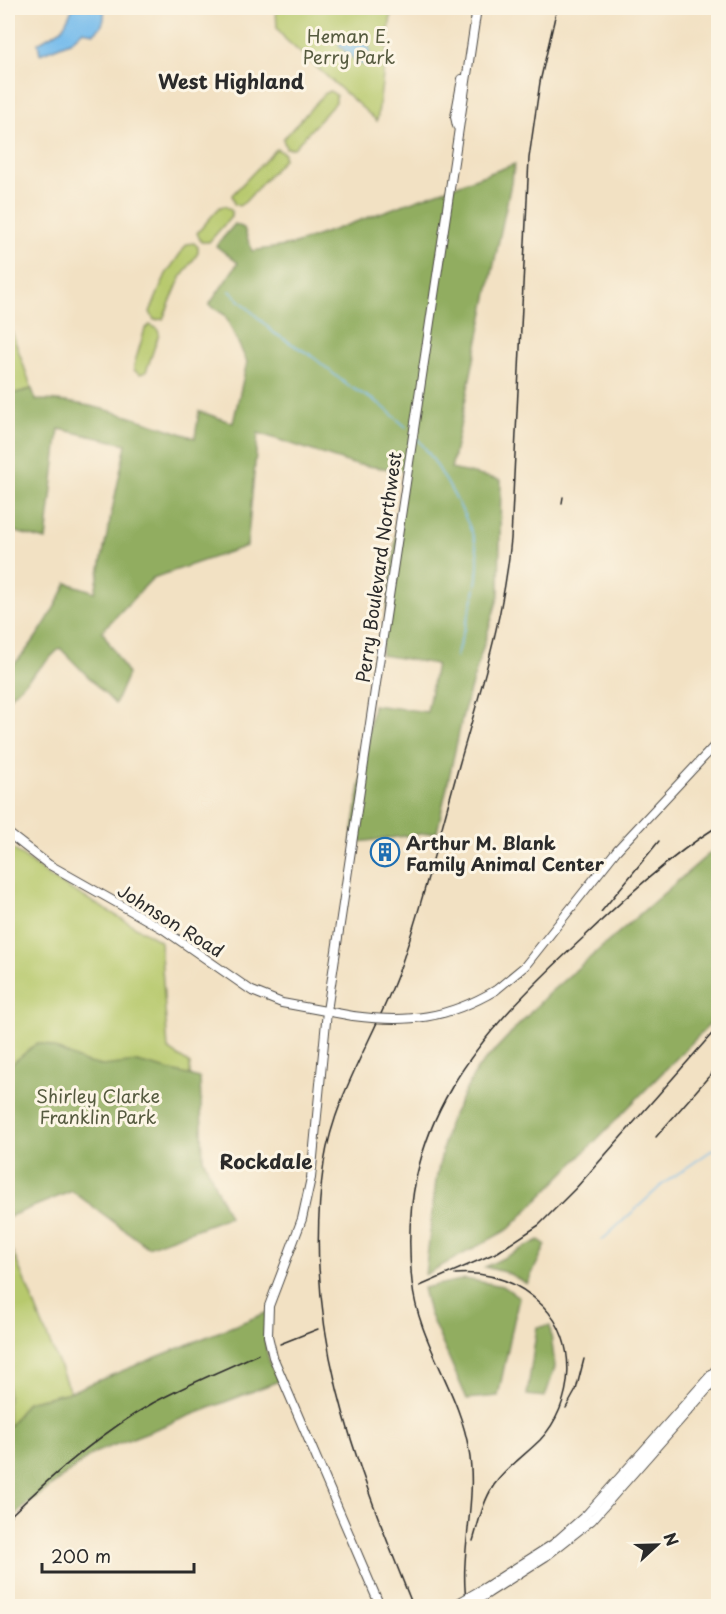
<svg xmlns="http://www.w3.org/2000/svg" width="726" height="1614" viewBox="0 0 726 1614" font-family="'Playpen Sans',sans-serif">
  <style>
    .green { fill: #b7c96d; stroke: #717a4c; stroke-width: 1.5 }
    .forest { fill: #91ad60; stroke: #5e6c46; stroke-width: 1.5 }
    .water { fill: #75bbec; stroke: #50738c; stroke-width: 1.5 }
    .lines { fill: none; stroke-linecap: round; stroke-linejoin: round }
    .stream { stroke: #75bbec; stroke-width: 1.5 }
    .tertiary-casing { stroke: #494642; stroke-width: 10 }
    .secondary-casing { stroke: #494642; stroke-width: 10 }
    .tertiary { stroke: #fff; stroke-width: 8 }
    .secondary { stroke: #fff; stroke-width: 8 }
    .rail { stroke: #2b2b2b; stroke-width: 1.5 }
    .tertiary-bridge-casing { stroke: #494642; stroke-width: 10; stroke-linecap: butt }
    .secondary-bridge-casing { stroke: #494642; stroke-width: 10; stroke-linecap: butt }
    .tertiary-bridge { stroke: #fff; stroke-width: 8 }
    .secondary-bridge { stroke: #fff; stroke-width: 8 }
    .labels { text-anchor: middle; dominant-baseline: central; stroke-width: 6; stroke-linejoin: round; paint-order: stroke }
    .park-label { font-size: 18px; fill: #555a3f; stroke: #fcf5e5 }
    .street-label { font-size: 18px; fill: #2b2b2b; stroke: #fcf5e5 }
    .poi-label { font-size: 18px; font-weight: bold; fill: #2b2b2b; stroke: #fcf5e5; text-anchor: start }
    .neighbourhood-label { font-size: 20px; font-weight: bold; fill: #2b2b2b; stroke: #fcf5e5 }
  </style>
  <rect width="100%" height="100%" fill="#fcf5e5"/>
  <filter id="ink" filterUnits="userSpaceOnUse"><feTurbulence type="fractalNoise" baseFrequency=".0167" numOctaves="2"/><feDisplacementMap in="SourceGraphic" scale="12" xChannelSelector="R" yChannelSelector="G"/><feConvolveMatrix kernelMatrix="1 2 1 2 8 2 1 2 1" color-interpolation-filters="sRGB"/></filter>
  <filter id="wash" filterUnits="userSpaceOnUse"><feTurbulence type="fractalNoise" baseFrequency=".008" numOctaves="4" result="noise"/><feDisplacementMap in="SourceGraphic" scale="24" xChannelSelector="R" yChannelSelector="G"/><feGaussianBlur stdDeviation="1.35" result="paint"/><feColorMatrix in="noise" values="0 0 0 0 0 0 0 0 0 0 0 0 0 0 0 0 0 1.4 0 .05"/><feComposite in="paint" operator="in"/></filter>
  <g filter="url(#wash)">
    <rect width="100%" height="100%" fill="#f2e1c3"/>
    <g class="green">
      <path d="M 276,8 L 392,8 L 377,121 L 285,39 L 277,28 Z"/>
      <path d="M 330,91 L 336,95 L 336,102 L 294,148 L 286,148 L 283,139 L 324,94 Z"/>
      <path d="M 276,149 L 284,153 L 284,159 L 245,202 L 239,206 L 234,204 L 232,195 Z"/>
      <path d="M 225,206 L 232,211 L 231,217 L 209,242 L 201,242 L 197,233 L 220,207 Z"/>
      <path d="M 194,243 L 198,247 L 198,253 L 180,279 L 163,319 L 154,320 L 150,312 L 166,274 L 187,244 Z"/>
      <path d="M 8,321 L 32,389 L 8,395 Z"/>
      <path d="M 150,325 L 158,329 L 159,334 L 146,372 L 140,374 L 134,370 L 134,365 L 145,329 Z"/>
      <path d="M 8,845 L 51,878 L 160,941 L 168,1049 L 190,1064 L 191,1134 L 148,1247 L 72,1191 L 8,1217 Z"/>
      <path d="M 8,1240 L 70,1392 L 27,1402 L 8,1428 Z"/>
    </g>
    <g class="forest">
      <path d="M 515,164 L 451,469 L 501,480 L 499,595 L 464,710 L 437,832 L 351,843 L 373,705 L 427,712 L 436,664 L 381,655 L 404,471 L 353,464 L 258,433 L 247,546 L 153,578 L 102,631 L 128,674 L 115,704 L 60,648 L 8,699 L 8,670 C 34,646 51,615 67,583 L 95,592 L 126,444 L 59,429 L 46,540 L 8,530 L 8,395 L 32,389 L 36,400 C 91,400 143,421 195,438 L 199,411 L 233,423 L 247,362 L 225,315 L 209,305 L 238,263 L 216,246 L 235,224 L 244,228 L 252,251 L 292,245 Z"/>
      <path d="M 718,851 L 718,1016 L 509,1229 L 425,1275 L 436,1180 L 448,1124 L 477,1069 L 548,994 L 710,853 Z"/>
      <path d="M 37,1043 L 48,1045 L 84,1062 L 103,1066 L 137,1062 L 200,1078 L 203,1158 L 229,1217 L 148,1247 L 72,1191 L 8,1217 L 8,1067 Z"/>
      <path d="M 539,1240 L 546,1245 L 527,1284 L 508,1273 L 485,1267 Z"/>
      <path d="M 465,1279 L 503,1286 L 519,1297 L 498,1396 L 467,1399 L 429,1313 L 423,1288 Z"/>
      <path d="M 268,1312 C 262,1338 265,1358 279,1381 L 94,1453 L 20,1510 L 8,1526 L 8,1428 L 27,1402 L 70,1392 Z"/>
      <path d="M 550,1326 L 555,1367 L 545,1397 L 527,1395 L 537,1327 Z"/>
    </g>
    <g class="water">
      <path d="M 73,8 L 104,8 C 105,19 104,26 94,33 L 82,31 L 70,42 L 40,54 L 38,43 L 62,29 Z"/>
      <path d="M 343,34 L 368,45 L 370,50 L 366,65 L 358,63 L 339,46 L 339,36 Z"/>
    </g>
    <g class="lines">
      <g class="stream">
        <path d="M 8,13 L 19,8"/>
        <path d="M 230,291 L 274,333 L 312,356 L 347,385 L 380,404 L 406,427"/>
        <path d="M 416,437 C 435,459 478,530 478,559 C 479,591 464,626 456,657"/>
        <path d="M 602,1240 L 663,1184 L 718,1146"/>
      </g>
    </g>
  </g>
  <g filter="url(#ink)">
    <g class="lines">
      <g class="tertiary-casing">
        <g id="tertiary">
          <path d="M 457,126 L 455,117 L 462,79"/>
          <path d="M 8,833 L 48,864 L 163,929 L 252,991 L 282,1003 L 353,1016"/>
          <path d="M 496,990 L 525,966 L 617,850 L 718,742"/>
          <path d="M 380,1606 L 273,1357 L 268,1336 L 269,1306 L 302,1219 L 311,1178 L 327,1011 L 477,8"/>
        </g>
      </g>
      <g class="secondary-casing">
        <g id="secondary">
          <path d="M 484,1588 L 553,1544 L 587,1514 L 718,1367"/>
          <path d="M 487,1594 L 545,1557 L 592,1520 L 718,1377"/>
        </g>
      </g>
      <use href="#tertiary" class="tertiary"/>
      <use href="#secondary" class="secondary"/>
      <g class="rail">
        <path d="M 562,503 L 563,497"/>
        <path d="M 601,912 L 659,841"/>
        <path d="M 656,1137 L 718,1066"/>
        <path d="M 455,1274 C 489,1271 519,1282 543,1306 C 579,1342 574,1404 540,1440 C 525,1455 507,1467 494,1485 C 483,1501 479,1521 473,1541"/>
        <path d="M 420,1286 L 498,1252 L 539,1225 L 576,1188 L 718,1027"/>
        <path d="M 280,1344 L 318,1329"/>
        <path d="M 566,1408 L 576,1390 L 584,1359"/>
        <path d="M 8,1518 C 51,1476 100,1433 153,1403 C 186,1385 223,1370 258,1354"/>
        <path d="M 413,1606 C 354,1459 300,1326 324,1163 C 335,1093 375,1037 399,971 C 423,903 440,832 460,762 C 481,689 504,616 511,539 L 529,158 L 540,82 L 557,8"/>
        <path d="M 467,1606 C 458,1555 478,1503 469,1451 C 460,1391 418,1343 412,1282 C 395,1125 477,1036 584,937 C 626,897 669,857 718,826"/>
      </g>
      <g class="tertiary-bridge-casing">
        <path id="tertiary-bridge" d="M 353,1016 C 408,1023 447,1019 496,990"/>
      </g>
      <g class="secondary-bridge-casing">
        <g id="secondary-bridge">
          <path d="M 453,1606 L 484,1588"/>
          <path d="M 467,1606 L 487,1594"/>
        </g>
      </g>
      <use href="#tertiary-bridge" class="tertiary-bridge"/>
      <use href="#secondary-bridge" class="secondary-bridge"/>
    </g>
  </g>
  <defs>
    <g id="building-ring" transform="scale(1.5)"><circle r="9.5" fill="#fcf5e5" stroke="#1f6fb2" stroke-width="1.5"/><path d="M-4-6H4V6H1V3H-1V6H-4ZM-2.5-4.3h1.7v1.8h-1.7ZM.8-4.3h1.7v1.8H.8ZM-2.5-1h1.7V.8h-1.7ZM.8-1h1.7V.8H.8Z" fill="#1f6fb2"/></g>
  </defs>
  <g fill-rule="evenodd">
    <use href="#building-ring" x="385" y="852"/>
  </g>
  <g class="labels">
    <g class="park-label">
      <text x="349" y="35">Heman E.<tspan x="349" dy="21">Perry Park</tspan></text>
      <text x="98" y="1095">Shirley Clarke<tspan x="98" dy="21">Franklin Park</tspan></text>
    </g>
    <g class="street-label">
      <text transform="translate(378 567) rotate(-82)">Perry Boulevard Northwest</text>
      <text transform="translate(171 920) rotate(32)">Johnson Road</text>
    </g>
    <g class="poi-label">
      <text x="406" y="842">Arthur M. Blank<tspan x="406" dy="21">Family Animal Center</tspan></text>
    </g>
    <g class="neighbourhood-label">
      <text x="231" y="81">West Highland</text>
      <text x="266" y="1161">Rockdale</text>
    </g>
  </g>
  <rect width="726" height="1614" fill="none" stroke="#fcf5e5" stroke-width="30"/>
  <g transform="translate(657 1545) rotate(68)" stroke="#fcf5e5" stroke-width="4.5" paint-order="stroke">
  <path d="M0-4.5L10 22L0 15L-10 22Z" fill="#2b2b2b"/>
  <text y="-9" font-size="16" font-weight="bold" text-anchor="middle" fill="#2b2b2b">N</text>
  </g>
  <path d="M42 1563v9h152v-9" fill="none" stroke="#2b2b2b" stroke-width="3"/>
  <text x="51" y="1563" font-size="18" fill="#2b2b2b" stroke="#fcf5e5" stroke-width="4.5" paint-order="stroke">200 m</text>
</svg>
